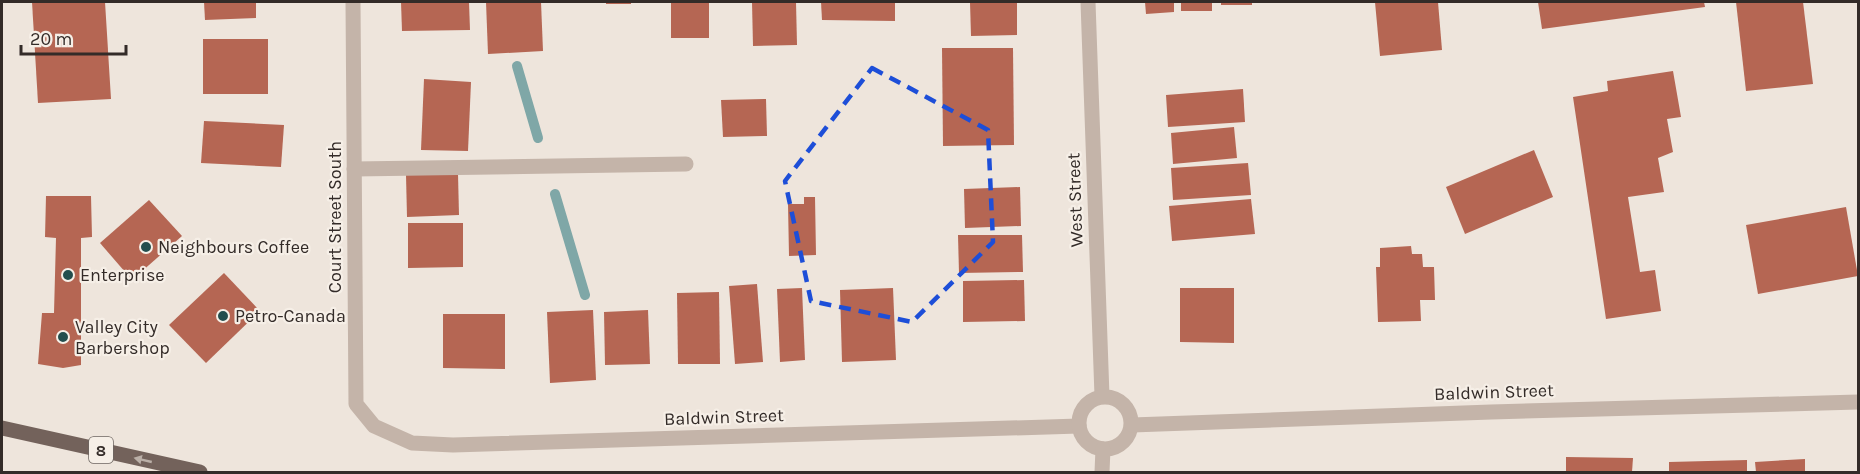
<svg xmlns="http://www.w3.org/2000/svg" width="1860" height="474" viewBox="0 0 1860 474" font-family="Karla,sans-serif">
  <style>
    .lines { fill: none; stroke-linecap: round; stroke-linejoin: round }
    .stream { stroke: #7fa7a7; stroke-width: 10 }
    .building { fill: #b56653 }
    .lane { stroke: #c4b4a9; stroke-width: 15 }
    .street { stroke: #c4b4a9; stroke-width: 15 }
    .primary { stroke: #73625b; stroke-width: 15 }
    .oneway { fill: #bbb0a8 }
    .marked { fill: none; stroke: #1d4ed8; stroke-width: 4.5; stroke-dasharray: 12 8; stroke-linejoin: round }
    .poi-dot { fill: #234e4e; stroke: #f6efe7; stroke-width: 2 }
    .labels { text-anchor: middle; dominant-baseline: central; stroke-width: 4.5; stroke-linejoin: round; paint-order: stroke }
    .shield { fill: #f6efe7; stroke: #6e6661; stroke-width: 1.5 }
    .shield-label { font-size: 16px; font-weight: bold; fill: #332b28 }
    .street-label { font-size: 18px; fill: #332b28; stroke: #f6efe7 }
    .poi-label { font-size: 18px; fill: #332b28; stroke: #f6efe7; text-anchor: start }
  </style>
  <rect width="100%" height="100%" fill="#eee5dc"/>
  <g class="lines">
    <g class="stream">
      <path d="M 517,66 L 538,138"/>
      <path d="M 555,194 L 585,295"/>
    </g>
  </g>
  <g class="building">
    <path d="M 32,2 L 105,2 L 111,99 L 38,103 Z"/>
    <path d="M 204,2 L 256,2 L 256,18 L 205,20 Z"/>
    <path d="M 401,2 L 469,2 L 470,30 L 402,31 Z"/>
    <path d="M 486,2 L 541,2 L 543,51 L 488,54 Z"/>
    <rect x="606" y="2" width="25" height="2"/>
    <rect x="671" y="2" width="38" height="36"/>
    <path d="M 752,2 L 796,2 L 797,45 L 753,46 Z"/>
    <path d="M 821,2 L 895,2 L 895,21 L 822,20 Z"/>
    <path d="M 970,2 L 1017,2 L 1017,35 L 971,36 Z"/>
    <path d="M 1145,2 L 1174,2 L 1174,12 L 1146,14 Z"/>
    <rect x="1181" y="2" width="31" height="9"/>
    <rect x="1221" y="2" width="31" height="3"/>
    <path d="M 1375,2 L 1438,2 L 1442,50 L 1380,56 Z"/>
    <path d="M 1538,2 L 1704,2 L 1705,7 L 1542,29 Z"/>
    <path d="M 1736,2 L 1803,2 L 1813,84 L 1746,91 Z"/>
    <rect x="203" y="39" width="65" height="55"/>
    <path d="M 942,48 L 1013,48 L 1014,145 L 943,146 Z"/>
    <path d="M 1673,71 L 1681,117 L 1667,119 L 1673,152 L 1658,158 L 1664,192 L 1628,197 L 1640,272 L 1655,270 L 1661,311 L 1606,319 L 1573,97 L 1608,91 L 1607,81 Z"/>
    <path d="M 424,79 L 471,82 L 468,151 L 421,150 Z"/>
    <path d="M 1243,89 L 1245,122 L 1168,127 L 1166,95 Z"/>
    <path d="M 766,99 L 767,136 L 723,137 L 721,100 Z"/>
    <path d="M 204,121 L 284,125 L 281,167 L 201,163 Z"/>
    <path d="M 1234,127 L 1237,158 L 1173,164 L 1171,133 Z"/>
    <path d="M 1534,150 L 1553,197 L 1465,234 L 1446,187 Z"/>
    <path d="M 1248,163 L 1251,195 L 1173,200 L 1171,168 Z"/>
    <path d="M 458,174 L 459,215 L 407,217 L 406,175 Z"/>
    <path d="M 1020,187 L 1021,226 L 965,228 L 964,189 Z"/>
    <path d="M 46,196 L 91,196 L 92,237 L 81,238 L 81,365 L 63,368 L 38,364 L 42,313 L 54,313 L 56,238 L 45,237 Z"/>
    <path d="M 804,197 L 815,197 L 816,255 L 789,256 L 788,204 L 804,204 Z"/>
    <path d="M 1251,199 L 1255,234 L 1172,241 L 1169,206 Z"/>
    <path d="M 149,200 L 182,236 L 132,280 L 100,243 Z"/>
    <path d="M 1846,207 L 1858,276 L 1758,294 L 1746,225 Z"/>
    <path d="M 408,223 L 463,223 L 463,267 L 408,268 Z"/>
    <path d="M 958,235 L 1022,235 L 1023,272 L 959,273 Z"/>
    <path d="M 1411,246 L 1412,254 L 1422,254 L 1423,267 L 1434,267 L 1435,300 L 1420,300 L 1421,321 L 1378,322 L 1376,267 L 1380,267 L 1380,248 Z"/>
    <path d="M 224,273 L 260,311 L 206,363 L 169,325 Z"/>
    <path d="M 1024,280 L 1025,321 L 963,322 L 963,281 Z"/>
    <path d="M 757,284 L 763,362 L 735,364 L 729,286 Z"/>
    <path d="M 802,288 L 805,360 L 780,362 L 777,289 Z"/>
    <path d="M 893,288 L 896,360 L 842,362 L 840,290 Z"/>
    <path d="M 1180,288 L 1234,288 L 1234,343 L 1180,342 Z"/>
    <path d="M 719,292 L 720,364 L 678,364 L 677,293 Z"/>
    <path d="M 593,310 L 596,380 L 550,383 L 547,312 Z"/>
    <path d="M 648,310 L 650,364 L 605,365 L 604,312 Z"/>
    <path d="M 443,314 L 505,314 L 505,369 L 443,368 Z"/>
    <path d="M 1566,457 L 1633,458 L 1632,472 L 1566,472 Z"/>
    <path d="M 1805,459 L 1805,472 L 1756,472 L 1755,462 Z"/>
    <path d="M 1747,460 L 1747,472 L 1669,472 L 1669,462 Z"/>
  </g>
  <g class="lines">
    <path class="lane" d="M 354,169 L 686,164"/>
    <g class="street">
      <path d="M 353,2 L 356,404 L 374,426 L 412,443 L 453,445 L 1079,426"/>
      <path d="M 1088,2 L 1102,396"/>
      <circle cx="1105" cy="423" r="26"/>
      <path d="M 1132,425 L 1491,412 L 1858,402"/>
      <path d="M 1102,472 L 1103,449"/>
    </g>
    <path class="primary" d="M 2,428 L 200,472"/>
  </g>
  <defs><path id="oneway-solid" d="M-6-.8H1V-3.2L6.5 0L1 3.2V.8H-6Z" transform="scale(1.5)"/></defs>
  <use class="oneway" href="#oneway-solid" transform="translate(143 460) rotate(-167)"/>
  <path class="marked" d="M 872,68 L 988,130 L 993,242 L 912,322 L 811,301 L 785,181 Z"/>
  <g class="poi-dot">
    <circle cx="146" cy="247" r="6"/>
    <circle cx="68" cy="275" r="6"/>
    <circle cx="223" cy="316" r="6"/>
    <circle cx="63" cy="337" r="6"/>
  </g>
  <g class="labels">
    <rect class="shield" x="89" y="437" width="24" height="26" rx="4.5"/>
    <g class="shield-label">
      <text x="101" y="450">8</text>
    </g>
    <g class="street-label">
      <text transform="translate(1075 200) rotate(-92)">West Street</text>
      <text transform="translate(335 217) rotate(-90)">Court Street South</text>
      <text transform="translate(1494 392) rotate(-2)">Baldwin Street</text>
      <text transform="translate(724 417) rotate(-2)">Baldwin Street</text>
    </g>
    <g class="poi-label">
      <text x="158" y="247">Neighbours Coffee</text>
      <text x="80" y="275">Enterprise</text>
      <text x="235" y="316">Petro-Canada</text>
      <text x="75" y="327">Valley City<tspan x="75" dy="21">Barbershop</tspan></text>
    </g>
  </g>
  <rect width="1860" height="474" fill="none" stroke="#332b28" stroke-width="6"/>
  <path d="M21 45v9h105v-9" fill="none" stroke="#332b28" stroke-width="3"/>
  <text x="30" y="45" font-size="18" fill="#332b28" stroke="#f6efe7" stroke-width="4.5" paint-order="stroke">20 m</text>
</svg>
